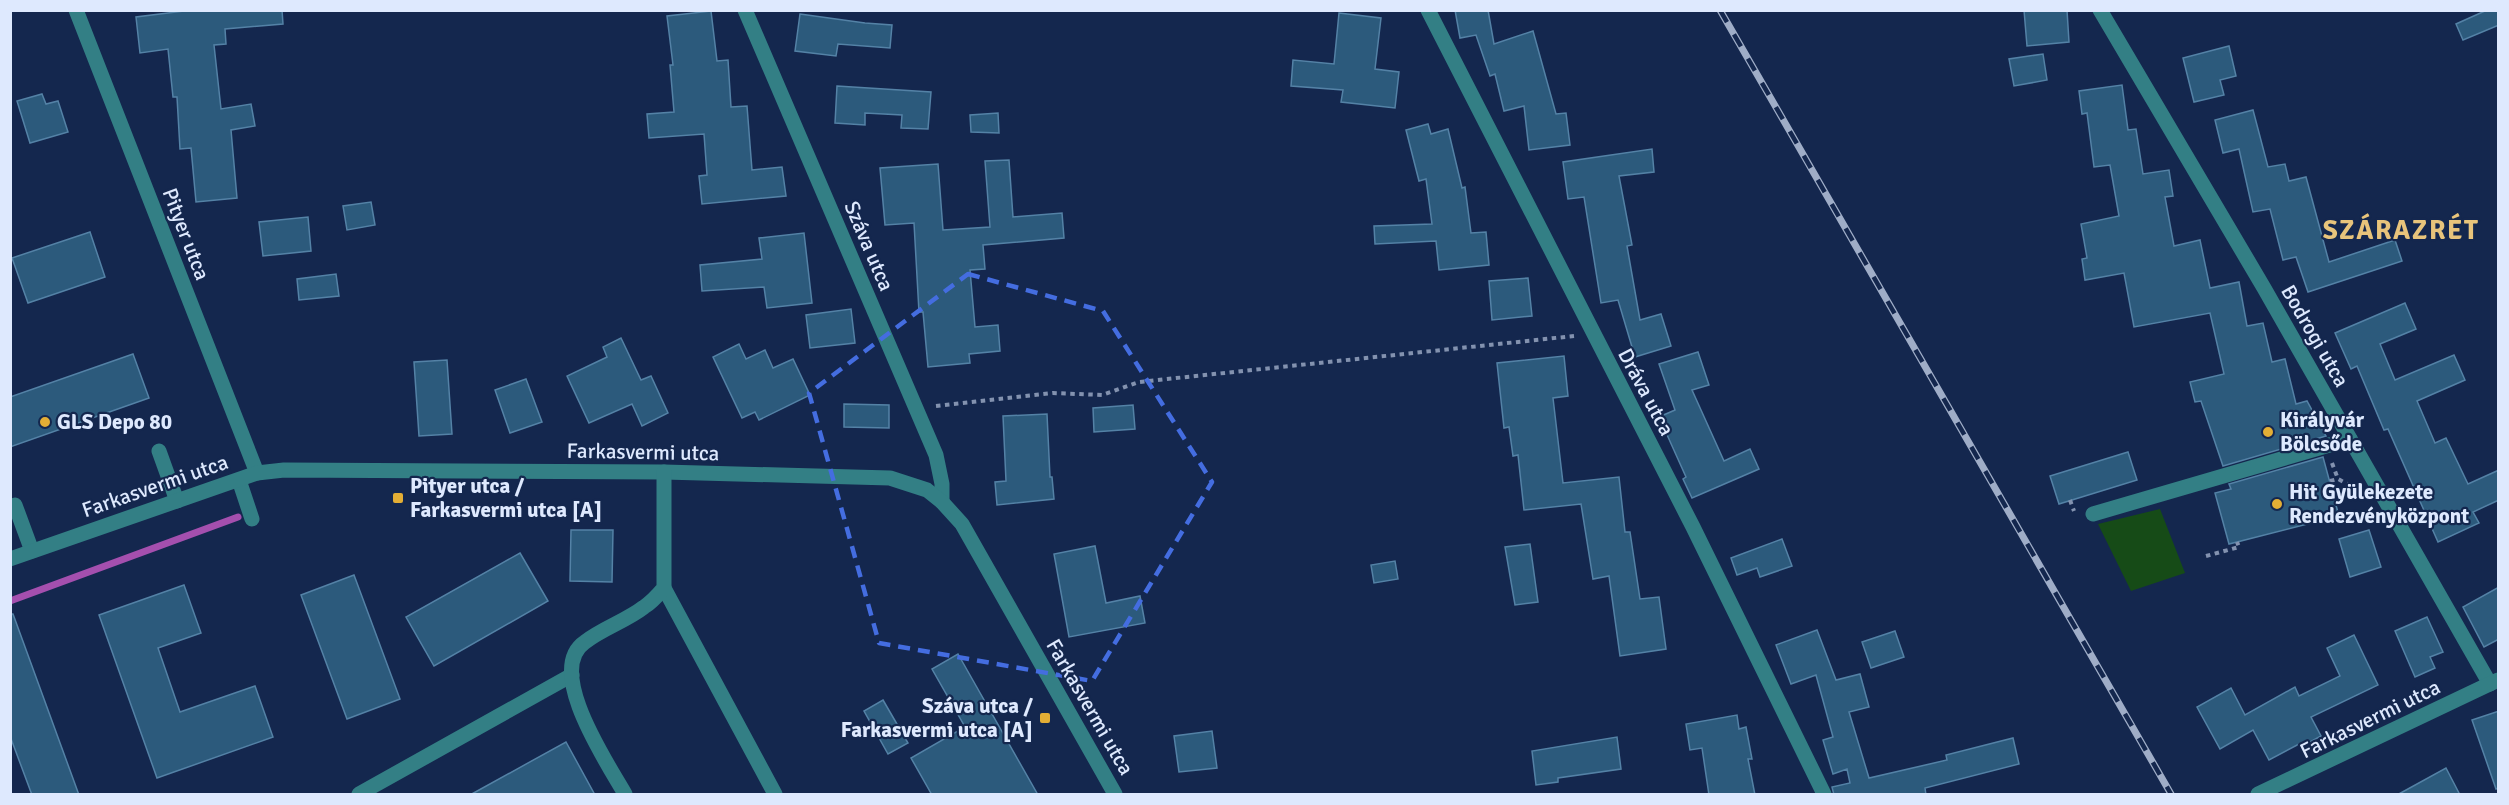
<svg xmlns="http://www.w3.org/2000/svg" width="2509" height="805" font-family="Signika,sans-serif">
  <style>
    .green { fill: #164b17 }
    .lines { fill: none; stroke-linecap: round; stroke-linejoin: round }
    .stream { stroke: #a44fae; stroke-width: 7 }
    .building { fill: #2c5a7c; stroke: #5482a6; stroke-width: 1.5 }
    .path { stroke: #8392af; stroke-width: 4; stroke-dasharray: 4.5 4.5; stroke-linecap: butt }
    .minor { stroke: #337f85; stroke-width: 15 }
    .rail-casing { stroke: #9fadc7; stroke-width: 7 }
    .rail { stroke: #14274e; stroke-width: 4.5; stroke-dasharray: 14; stroke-linecap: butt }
    .marked { fill: none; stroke: #446de0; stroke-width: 4.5; stroke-dasharray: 12 8; stroke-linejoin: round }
    .poi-dot { fill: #e3ae35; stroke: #14274e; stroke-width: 2 }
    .labels { text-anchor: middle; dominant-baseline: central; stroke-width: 4.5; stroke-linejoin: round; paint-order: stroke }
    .street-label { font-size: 21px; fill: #dee9fe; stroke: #14274e }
    .poi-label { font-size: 21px; font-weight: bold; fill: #dee9fe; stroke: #14274e; text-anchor: start }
    .district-label { font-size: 27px; font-weight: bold; letter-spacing: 1.5px; fill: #e8c47b; stroke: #14274e }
  </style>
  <rect width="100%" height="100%" fill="#14274e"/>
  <polygon class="green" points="2160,509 2185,573 2131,591 2098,524"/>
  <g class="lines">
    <polyline class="stream" points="10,601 238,517"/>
  </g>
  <g class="building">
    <polygon points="192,10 282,10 283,24 225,29 226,44 214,45 221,109 251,104 255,126 231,130 237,198 196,202 191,148 180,149 177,97 173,97 168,49 140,53 136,17"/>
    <polygon points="1455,10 1488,10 1494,44 1533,31 1556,114 1566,113 1570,145 1529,150 1524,106 1504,111 1495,74 1490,76 1476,35 1460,38"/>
    <polygon points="2024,10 2067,10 2069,42 2027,46"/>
    <polygon points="2487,10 2499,10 2499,25 2463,40 2456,24"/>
    <polygon points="711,11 717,61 728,60 731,107 747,106 752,170 782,167 786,196 702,204 699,176 707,175 704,134 649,138 647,114 674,112 670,65 673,65 667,16"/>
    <polygon points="1339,13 1381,18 1375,69 1399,72 1395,108 1341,102 1343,90 1291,86 1293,60 1334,64"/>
    <polygon points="800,14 865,23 892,25 890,48 838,44 836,56 795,51"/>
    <polygon points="2229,46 2236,76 2220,80 2224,95 2194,102 2183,58"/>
    <polygon points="2043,54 2047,80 2014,86 2009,59"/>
    <polygon points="2122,85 2128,130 2136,129 2143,174 2169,170 2173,196 2165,197 2174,246 2200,240 2210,288 2239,282 2247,326 2263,323 2272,362 2285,359 2296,404 2307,401 2326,436 2223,466 2201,401 2195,402 2190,382 2224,374 2210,313 2134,327 2124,273 2085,280 2082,259 2087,258 2081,224 2119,216 2110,165 2094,167 2087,113 2082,114 2079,91"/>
    <polygon points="837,86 931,92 928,129 901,128 902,115 865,113 865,125 835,123"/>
    <polygon points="42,94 46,104 58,101 68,132 30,143 17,101"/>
    <polygon points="2253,110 2268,167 2285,164 2289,181 2306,177 2329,262 2395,240 2402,261 2308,292 2296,257 2283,260 2270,209 2253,212 2239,149 2223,153 2215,120"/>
    <polygon points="998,113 999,133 971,132 970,115"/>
    <polygon points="1428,124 1431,134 1448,129 1462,188 1465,187 1471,233 1486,232 1489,265 1439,270 1436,241 1375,244 1374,226 1432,224 1426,179 1419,181 1406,130"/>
    <polygon points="1652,149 1654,172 1619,176 1632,245 1627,246 1640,320 1661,314 1671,346 1635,357 1618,300 1601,303 1584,197 1568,199 1563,162"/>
    <polygon points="1009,160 1013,217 1062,213 1064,238 983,245 985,269 970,270 975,327 998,325 1000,351 969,354 970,363 928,367 923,312 919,312 914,223 885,225 880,168 938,164 943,230 990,227 985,161"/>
    <polygon points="371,202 375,225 347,230 343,206"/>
    <polygon points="308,217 311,251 263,256 259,222"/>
    <polygon points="90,232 105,277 28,303 12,258"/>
    <polygon points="804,233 812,303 767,308 764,287 702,291 700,265 762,259 759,238"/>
    <polygon points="336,274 339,296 299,300 297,279"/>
    <polygon points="1528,278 1532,316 1492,320 1489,281"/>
    <polygon points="2405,303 2416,329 2380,344 2395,380 2454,355 2465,380 2417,401 2435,443 2446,438 2468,484 2499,470 2499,500 2473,512 2479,523 2438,542 2388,429 2384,430 2357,366 2351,369 2335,333"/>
    <polygon points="851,309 855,343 810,348 806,315"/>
    <polygon points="621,338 641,380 651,376 668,413 642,426 632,404 589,423 567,376 607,357 603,347"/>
    <polygon points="739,344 746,359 765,350 773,368 793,359 810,395 759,420 755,412 742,418 713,357"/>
    <polygon points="1698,352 1709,385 1692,390 1724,461 1750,449 1759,469 1692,498 1683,479 1686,477 1659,417 1675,410 1659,364"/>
    <polygon points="133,354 149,398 10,447 10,397"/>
    <polygon points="1564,356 1568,396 1553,398 1563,483 1619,477 1625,532 1630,532 1640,599 1659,597 1666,649 1620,656 1609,576 1593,579 1581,504 1524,510 1518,455 1513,456 1509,427 1504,428 1497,363"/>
    <polygon points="447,360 452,434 419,436 414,362"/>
    <polygon points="526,379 542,422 510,433 495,390"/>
    <polygon points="844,404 889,405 889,428 844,427"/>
    <polygon points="1133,405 1135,429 1094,432 1093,408"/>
    <polygon points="1047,414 1050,477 1052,477 1054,499 997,505 995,482 1006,481 1003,416"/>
    <polygon points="2128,452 2137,480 2059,504 2050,476"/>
    <polygon points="2323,457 2339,516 2229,544 2215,493 2231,489 2229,484"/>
    <polygon points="571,530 613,530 612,582 570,581"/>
    <polygon points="2369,530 2381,567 2350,577 2339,539"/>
    <polygon points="1782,539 1792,566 1760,577 1757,568 1737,575 1731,558"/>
    <polygon points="1530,544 1538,602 1515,605 1505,547"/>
    <polygon points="1095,546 1106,603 1140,596 1145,623 1069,637 1054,554"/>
    <polygon points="520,553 548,601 434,666 406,617"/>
    <polygon points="1395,561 1398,579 1374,583 1371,565"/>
    <polygon points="354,575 400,699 347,719 301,595"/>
    <polygon points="184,585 201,633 158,648 180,712 255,686 273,737 157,778 99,615"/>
    <polygon points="2499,587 2499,639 2484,647 2463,607"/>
    <polygon points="10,614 13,614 79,795 32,795 10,736"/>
    <polygon points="2427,617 2443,652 2430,657 2435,668 2415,677 2395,631"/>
    <polygon points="1817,630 1836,680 1860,674 1869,707 1849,712 1869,778 1947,760 1946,755 2013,738 2019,764 1925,788 1926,795 1834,795 1832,787 1850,783 1847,769 1833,774 1823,740 1833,737 1816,675 1791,684 1776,645"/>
    <polygon points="1895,631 1904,657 1871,668 1862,642"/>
    <polygon points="2354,635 2378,685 2311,717 2321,736 2301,747 2299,744 2269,760 2253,730 2220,749 2197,707 2231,688 2245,715 2295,687 2299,696 2340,676 2327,648"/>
    <polygon points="958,654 1038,795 932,795 911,758 965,727 932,669"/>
    <polygon points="883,700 908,743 888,754 864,711"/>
    <polygon points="2499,711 2499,788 2496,789 2472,720"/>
    <polygon points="1737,715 1739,729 1746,727 1752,759 1748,759 1755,795 1709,795 1702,748 1690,750 1686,724"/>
    <polygon points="1212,731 1217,768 1179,772 1174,736"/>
    <polygon points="1617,737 1621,769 1558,778 1558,782 1536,785 1532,751"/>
    <polygon points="566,742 595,795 470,795"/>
    <polygon points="2446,768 2460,795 2397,795"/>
  </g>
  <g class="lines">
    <g class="path">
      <polyline points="936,406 1053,393 1102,395 1139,382 1574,336"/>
      <polyline points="2332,463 2338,479"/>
      <polyline points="2330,481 2338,479 2355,488"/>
      <polyline points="2070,500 2074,511"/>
      <polyline points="2206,556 2239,547 2237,542"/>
    </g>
    <g class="minor">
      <polyline points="76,10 257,473"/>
      <polyline points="745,10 936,455 942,484 942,502"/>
      <polyline points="1428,10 1693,527 1824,794"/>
      <polyline points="2100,10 2264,288 2490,684"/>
      <polyline points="159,451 177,501"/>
      <polyline points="239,480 252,519"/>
      <polyline points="15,505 32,551"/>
      <polyline points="2093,514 2350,439"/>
      <polyline points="10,559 257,473 284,470 664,472 890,478 927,490 942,502 962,524 1115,794"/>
      <polyline points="664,588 775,794"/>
      <polyline points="359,794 572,675"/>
      <path d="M 625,794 C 608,764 544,670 585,642 C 603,628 626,621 644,607 C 652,602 658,595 664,588 L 664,472"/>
      <polyline points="2258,794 2498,680"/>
    </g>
    <defs>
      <polyline id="rail" points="1720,10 2171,794"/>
    </defs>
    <use href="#rail" class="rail-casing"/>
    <use href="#rail" class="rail"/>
  </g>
  <path class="marked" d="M 968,274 L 1103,311 L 1212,482 L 1092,681 L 879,643 L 809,393 Z"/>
  <g class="poi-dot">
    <circle cx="45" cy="422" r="6"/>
    <circle cx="2268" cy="432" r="6"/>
    <rect x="392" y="492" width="12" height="12" rx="3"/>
    <circle cx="2277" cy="504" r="6"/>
    <rect x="1039" y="712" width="12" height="12" rx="3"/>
  </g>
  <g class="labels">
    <g class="street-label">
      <text transform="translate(186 234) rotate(69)">Pityer utca</text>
      <text transform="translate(869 246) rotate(67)">Száva utca</text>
      <text transform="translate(2315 336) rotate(60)">Bodrogi utca</text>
      <text transform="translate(1646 392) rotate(62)">Dráva utca</text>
      <text transform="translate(643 452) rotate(1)">Farkasvermi utca</text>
      <text transform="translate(155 486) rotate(-19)">Farkasvermi utca</text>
      <text transform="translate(1090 707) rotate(60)">Farkasvermi utca</text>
      <text transform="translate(2370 719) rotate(-26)">Farkasvermi utca</text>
    </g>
    <g class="poi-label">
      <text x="2280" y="420">Királyvár<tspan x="2280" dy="24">Bölcsőde</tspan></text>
      <text x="57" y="422">GLS Depo 80</text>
      <text x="410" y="486">Pityer utca /<tspan x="410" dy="24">Farkasvermi utca [A]</tspan></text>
      <text x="2289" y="492">Hit Gyülekezete<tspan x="2289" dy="24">Rendezvényközpont</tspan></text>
      <text x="1033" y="706" text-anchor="end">Száva utca /<tspan x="1033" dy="24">Farkasvermi utca [A]</tspan></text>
    </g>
    <g class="district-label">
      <text x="2401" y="230">SZÁRAZRÉT</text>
    </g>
  </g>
  <rect width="2509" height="805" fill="none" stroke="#dee9fe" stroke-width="24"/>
</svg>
